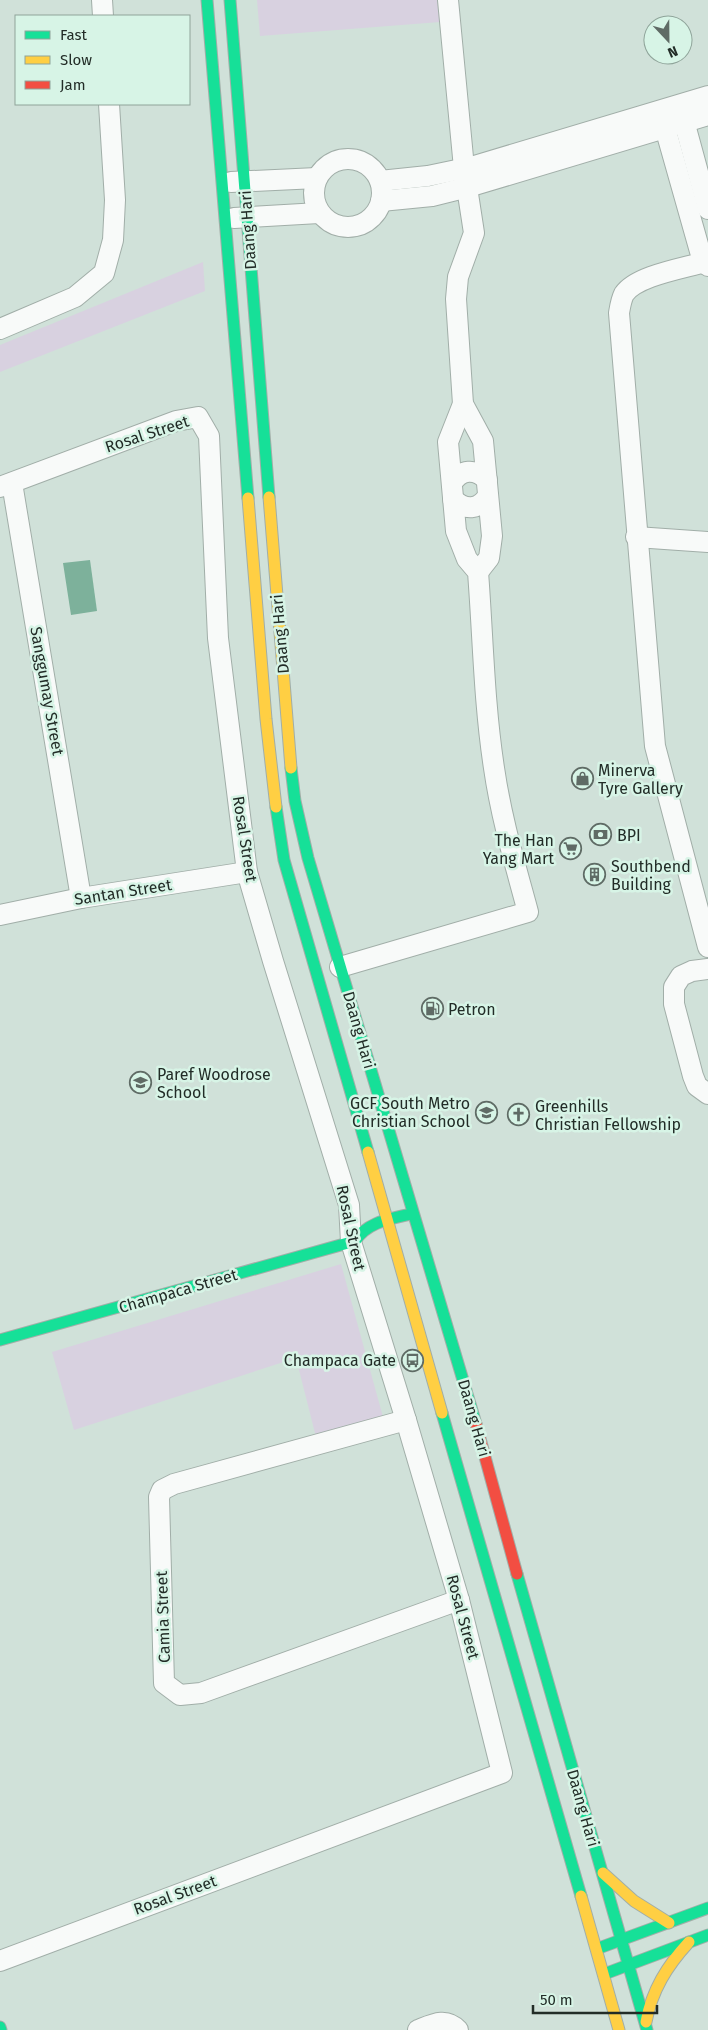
<svg xmlns="http://www.w3.org/2000/svg" width="708" height="2030" font-family="'Fira Sans',sans-serif">
  <style>
    .green { fill: #d8d1e0 }
    .water { fill: #7db19b }
    .lines { fill: none; stroke-linecap: round; stroke-linejoin: round }
    .street-casing { stroke: #a1aea8; stroke-width: 22 }
    .fast-casing { stroke: #a1aea8; stroke-width: 13 }
    .slow-casing { stroke: #a1aea8; stroke-width: 13 }
    .jam-casing { stroke: #a1aea8; stroke-width: 13 }
    .street { stroke: #f8faf9; stroke-width: 20 }
    .fast { stroke: #16e098; stroke-width: 11 }
    .slow { stroke: #ffcf43; stroke-width: 11 }
    .jam { stroke: #f24e42; stroke-width: 11 }
    .labels { text-anchor: middle; dominant-baseline: central; stroke-width: 5; stroke-linejoin: round; paint-order: stroke }
    .street-label { font-size: 16px; fill: #222c27; stroke: #d7f4e6 }
    .poi-label { font-size: 16px; fill: #222c27; stroke: #d7f4e6; text-anchor: start }
  </style>
  <rect width="100%" height="100%" fill="#d0e1d9"/>
  <g class="green">
    <polygon points="257,0 439,0 440,22 260,36"/>
    <polygon points="203,262 205,291 0,372 0,345"/>
    <polygon points="341,1264 383,1417 316,1437 296,1358 74,1430 52,1352"/>
  </g>
  <polygon class="water" points="90,560 97,611 71,615 63,563"/>
  <g class="lines">
    <defs>
      <g id="street">
        <polyline points="102,0 103,16"/>
        <polyline points="448,0 464,168 474,233 458,277 456,299 463,404 483,441 492,536 489,558 478,572"/>
        <polyline points="681,110 708,209"/>
        <polyline points="662,117 703,262 708,266"/>
        <circle cx="348" cy="193" r="34"/>
        <polyline points="380,181 428,176 471,167 708,96"/>
        <polyline points="231,182 317,178"/>
        <polyline points="381,201 432,196 468,187 708,115"/>
        <polyline points="234,218 319,213"/>
        <path d="M 708,261 C 686,268 637,275 624,294 C 621,300 620,307 619,313 L 655,746 L 708,947"/>
        <polyline points="0,329 75,297 104,273 113,240 115,200 109,104"/>
        <polyline points="12,483 81,898"/>
        <path d="M 452,483 C 461,469 475,468 487,480"/>
        <polyline points="0,487 176,421 198,417 209,436 218,638 247,872 273,961 349,1205 351,1242 406,1420 459,1600 502,1773 0,1961"/>
        <path d="M 453,499 C 465,511 479,510 488,496"/>
        <polyline points="636,537 708,542"/>
        <polyline points="0,915 81,898 247,872"/>
        <path d="M 340,967 L 528,912 C 515,864 501,817 494,768 C 484,703 483,637 478,572 L 467,559 L 456,531 L 448,442 L 463,404"/>
        <polyline points="708,969 692,971 681,976 674,987 674,1004 693,1076 697,1086 708,1094"/>
        <polyline points="406,1420 174,1484 162,1490 159,1497 164,1683 180,1695 201,1693 459,1600"/>
        <path d="M 418,2030 C 433,2024 446,2017 458,2030"/>
      </g>
      <g id="fast">
        <polyline points="207,0 248,498"/>
        <polyline points="230,0 269,497"/>
        <polyline points="291,768 295,801 308,858 476,1424"/>
        <polyline points="276,807 284,860 368,1152"/>
        <path d="M 0,1340 L 355,1241 C 367,1222 390,1219 411,1214"/>
        <polyline points="442,1413 581,1896"/>
        <polyline points="517,1574 647,2030"/>
        <polyline points="599,1948 708,1908"/>
        <polyline points="607,1973 708,1935"/>
        <polyline points="0,2027 1,2030"/>
      </g>
      <g id="slow">
        <polyline points="269,497 291,768"/>
        <polyline points="248,498 266,719 276,807"/>
        <polyline points="368,1152 442,1413"/>
        <polyline points="603,1873 634,1901 669,1923"/>
        <polyline points="581,1896 619,2030"/>
        <path d="M 646,2022 C 652,1990 667,1966 689,1942"/>
      </g>
      <polyline id="jam" points="476,1424 517,1574"/>
    </defs>
    <use href="#street" class="street-casing"/>
    <use href="#fast" class="fast-casing"/>
    <use href="#slow" class="slow-casing"/>
    <use href="#jam" class="jam-casing"/>
    <use href="#street" class="street"/>
    <use href="#fast" class="fast"/>
    <use href="#slow" class="slow"/>
    <use href="#jam" class="jam"/>
  </g>
  <defs>
    <symbol id="shop-ring" viewBox="-11 -11 22 22"><circle r="9.5" fill="#d7f4e6" stroke="#5f6b65" stroke-width="1.5"/><path d="M-5-2.5h2.3a2.7 3.5 0 0 1 5.4 0H5L5.5 6h-11ZM-1.5-2.5h3a1.5 2.3 0 0 0-3 0Z" fill="#5f6b65"/></symbol>
    <symbol id="bank-ring" viewBox="-11 -11 22 22"><circle r="9.5" fill="#d7f4e6" stroke="#5f6b65" stroke-width="1.5"/><path d="M-6-4H6V4H-6ZM0-2.3a2.3 2.3 0 1 0 0 4.6a2.3 2.3 0 1 0 0-4.6Z" fill="#5f6b65"/></symbol>
    <symbol id="supermarket-ring" viewBox="-11 -11 22 22"><circle r="9.5" fill="#d7f4e6" stroke="#5f6b65" stroke-width="1.5"/><path d="M-6-5.5h2.5l.6 2H6L4.5 2H-2.5L-4.4-4H-6ZM-1.5 3.2a1.3 1.3 0 1 0 .1 0ZM3 3.2a1.3 1.3 0 1 0 .1 0Z" fill="#5f6b65"/></symbol>
    <symbol id="building-ring" viewBox="-11 -11 22 22"><circle r="9.5" fill="#d7f4e6" stroke="#5f6b65" stroke-width="1.5"/><path d="M-4-6H4V6H1V3H-1V6H-4ZM-2.5-4.3h1.7v1.8h-1.7ZM.8-4.3h1.7v1.8H.8ZM-2.5-1h1.7V.8h-1.7ZM.8-1h1.7V.8H.8Z" fill="#5f6b65"/></symbol>
    <symbol id="fuel-ring" viewBox="-11 -11 22 22"><circle r="9.5" fill="#d7f4e6" stroke="#5f6b65" stroke-width="1.5"/><path d="M-5.5-6h7V0h2V4h1.3V-2.5L3-4.5l.8-.8L6-3V5H2.5V1h-1V6h-7ZM-4.2-4.7v3.2H.2V-4.7Z" fill="#5f6b65"/></symbol>
    <symbol id="school-ring" viewBox="-11 -11 22 22"><circle r="9.5" fill="#d7f4e6" stroke="#5f6b65" stroke-width="1.5"/><path d="M0-5L7-2L0 1L-7-2ZM-4 1L0 2.5L4 1V4Q0 6-4 4Z" fill="#5f6b65"/></symbol>
    <symbol id="church-ring" viewBox="-11 -11 22 22"><circle r="9.5" fill="#d7f4e6" stroke="#5f6b65" stroke-width="1.5"/><path d="M-1.2-6h2.4v3.5h3.3v2.4h-3.3V6h-2.4V-.1h-3.3v-2.4h3.3Z" fill="#5f6b65"/></symbol>
    <symbol id="bus-ring" viewBox="-11 -11 22 22"><circle r="9.5" fill="#d7f4e6" stroke="#5f6b65" stroke-width="1.5"/><path d="M-5-6H5V4H4V6H2V4H-2V6H-4V4H-5ZM-3.5-4V0h7V-4ZM-3.5 1.2v1.5H-2V1.2ZM2 1.2v1.5H3.5V1.2Z" fill="#5f6b65"/></symbol>
  </defs>
  <g fill-rule="evenodd">
    <use href="#shop-ring" x="570" y="766" width="25" height="25"/>
    <use href="#bank-ring" x="588" y="822" width="25" height="25"/>
    <use href="#supermarket-ring" x="558" y="836" width="25" height="25"/>
    <use href="#building-ring" x="582" y="862" width="25" height="25"/>
    <use href="#fuel-ring" x="420" y="996" width="25" height="25"/>
    <use href="#school-ring" x="128" y="1070" width="25" height="25"/>
    <use href="#school-ring" x="474" y="1100" width="25" height="25"/>
    <use href="#church-ring" x="506" y="1102" width="25" height="25"/>
    <use href="#bus-ring" x="400" y="1348" width="25" height="25"/>
  </g>
  <g class="labels">
    <g class="street-label">
      <text transform="translate(248 230) rotate(-94)">Daang Hari</text>
      <text transform="translate(147 434) rotate(-18)">Rosal Street</text>
      <text transform="translate(280 634) rotate(-95)">Daang Hari</text>
      <text transform="translate(47 691) rotate(80)">Sanggumay Street</text>
      <text transform="translate(245 839) rotate(81)">Rosal Street</text>
      <text transform="translate(123 892) rotate(-9)">Santan Street</text>
      <text transform="translate(359 1030) rotate(74)">Daang Hari</text>
      <text transform="translate(351 1228) rotate(78)">Rosal Street</text>
      <text transform="translate(178 1291) rotate(-16)">Champaca Street</text>
      <text transform="translate(474 1418) rotate(74)">Daang Hari</text>
      <text transform="translate(163 1617) rotate(-92)">Camia Street</text>
      <text transform="translate(463 1617) rotate(75)">Rosal Street</text>
      <text transform="translate(583 1808) rotate(74)">Daang Hari</text>
      <text transform="translate(175 1895) rotate(-20)">Rosal Street</text>
    </g>
    <g class="poi-label">
      <text x="598" y="770">Minerva<tspan x="598" dy="18">Tyre Gallery</tspan></text>
      <text x="617" y="835">BPI</text>
      <text x="554" y="840" text-anchor="end">The Han<tspan x="554" dy="18">Yang Mart</tspan></text>
      <text x="611" y="866">Southbend<tspan x="611" dy="18">Building</tspan></text>
      <text x="448" y="1009">Petron</text>
      <text x="157" y="1074">Paref Woodrose<tspan x="157" dy="18">School</tspan></text>
      <text x="470" y="1103" text-anchor="end">GCF South Metro<tspan x="470" dy="18">Christian School</tspan></text>
      <text x="535" y="1106">Greenhills<tspan x="535" dy="18">Christian Fellowship</tspan></text>
      <text x="396" y="1360" text-anchor="end">Champaca Gate</text>
    </g>
  </g>
  <rect x="15" y="15" width="175" height="90" fill="#d7f4e6" stroke="#8fa49a"/>
  <rect x="25" y="31" width="25" height="8" fill="#16e098" stroke="#8fa49a"/>
  <text x="60" y="40" font-size="15" fill="#222c27">Fast</text>
  <rect x="25" y="56" width="25" height="8" fill="#ffcf43" stroke="#8fa49a"/>
  <text x="60" y="65" font-size="15" fill="#222c27">Slow</text>
  <rect x="25" y="81" width="25" height="8" fill="#f24e42" stroke="#8fa49a"/>
  <text x="60" y="90" font-size="15" fill="#222c27">Jam</text>
  <g transform="translate(668 40) rotate(158)"><circle r="24" fill="#d7f4e6" stroke="#8fa49a"/>
  <path d="M0-4L9 19L0 12L-9 19Z" fill="#5f6b65"/>
  <text y="-8" font-size="14" font-weight="bold" text-anchor="middle" fill="#222c27">N</text>
  </g>
  <path d="M533 2005v8h124v-8" fill="none" stroke="#222c27" stroke-width="2.5"/>
  <text x="540" y="2005" font-size="15" fill="#222c27" stroke="#d7f4e6" stroke-width="4" paint-order="stroke">50 m</text>
</svg>
